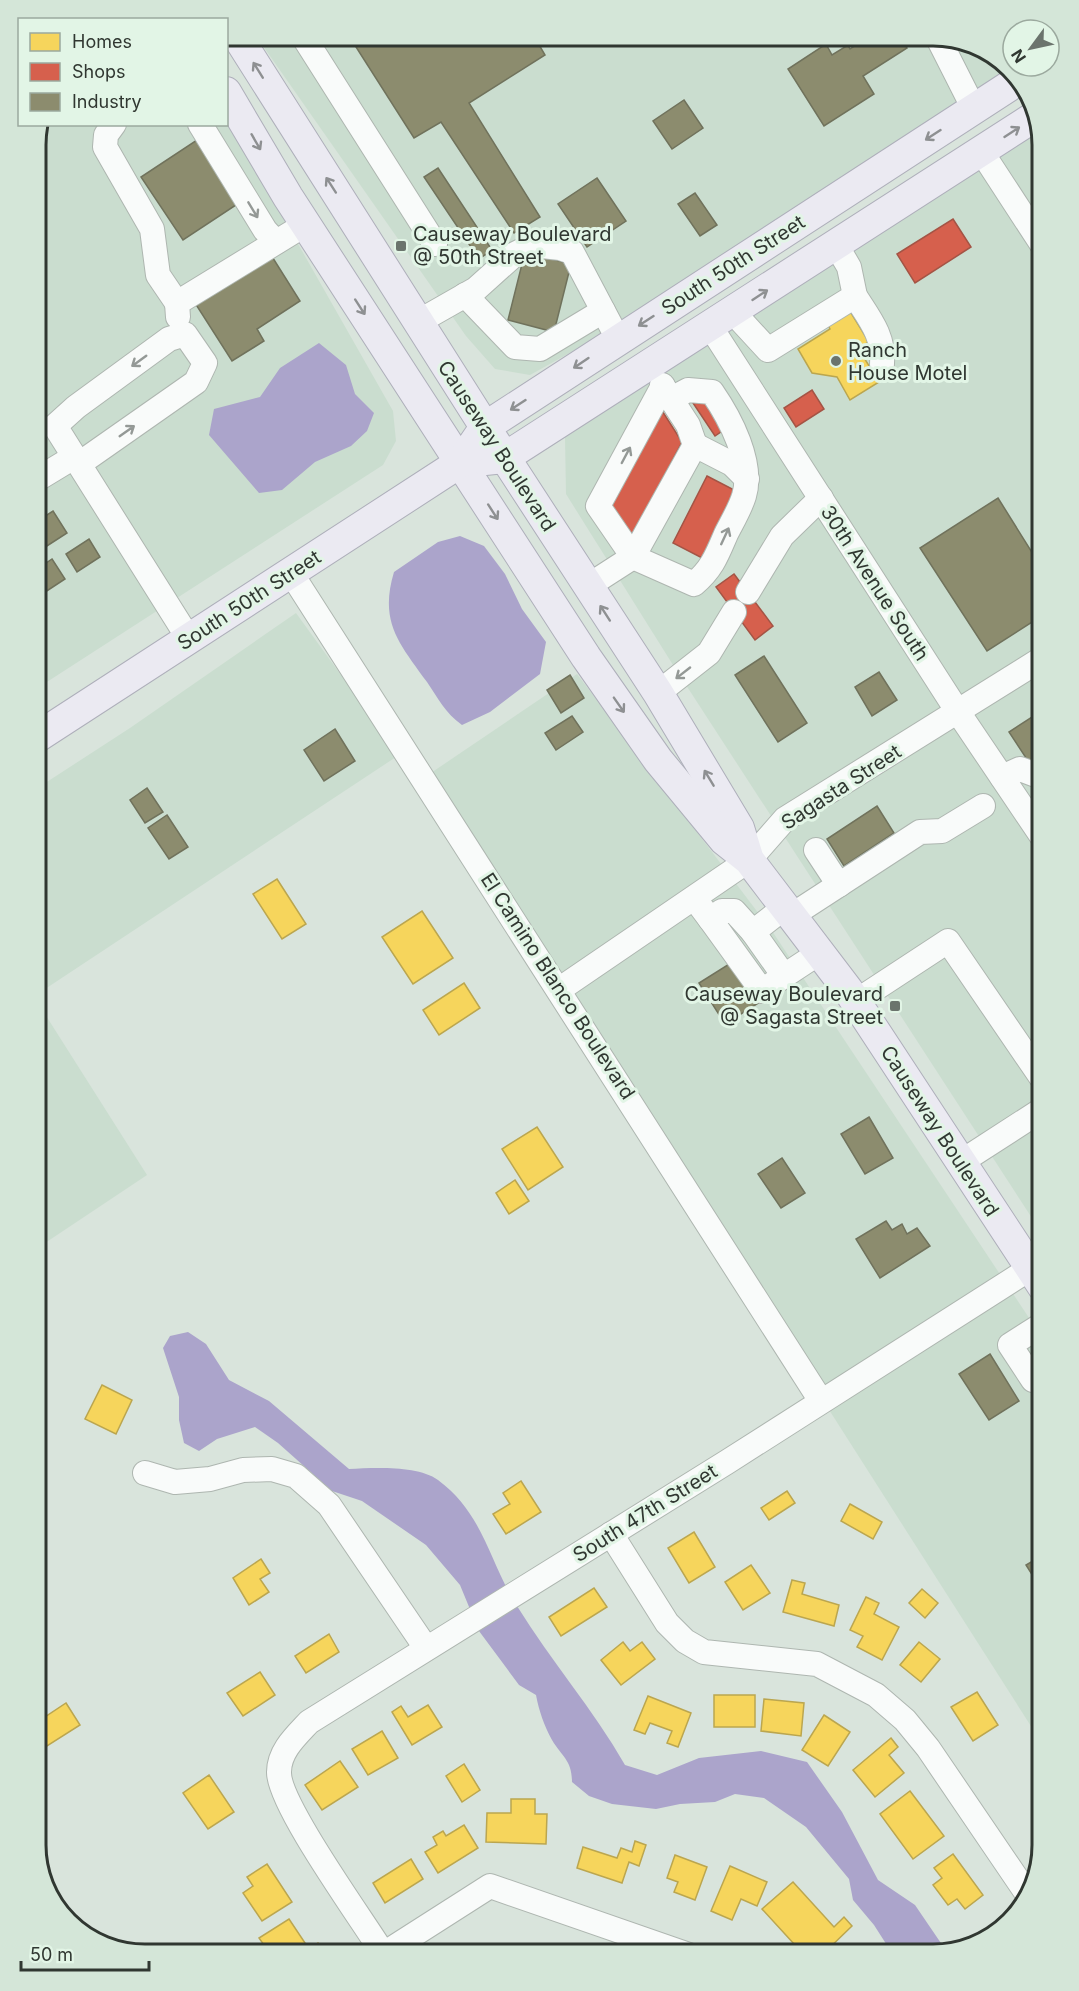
<svg xmlns="http://www.w3.org/2000/svg" width="1079" height="1991" font-family="Inter,sans-serif">
  <style>
    .built { fill: #caddcf }
    .water { fill: #aba4cb }
    .homes { fill: #f6d55c; stroke: #bba64f; stroke-width: 1.5 }
    .shops { fill: #d6604d; stroke: #a45445; stroke-width: 1.5 }
    .industry { fill: #8c8c6e; stroke: #70725c; stroke-width: 1.5 }
    .lines { fill: none; stroke-linecap: round; stroke-linejoin: round }
    .minor-casing { stroke: #aeb6b0; stroke-width: 26 }
    .major-casing { stroke: #aeafba; stroke-width: 32 }
    .minor { stroke: #f9fbfa; stroke-width: 24 }
    .major { stroke: #ebeaf2; stroke-width: 30 }
    .oneway { stroke: #8e9092 }
    .oneway2 { stroke: #949996 }
    .poi-dot { fill: #6b746d; stroke: #e2f5e6; stroke-width: 2 }
    .labels { text-anchor: middle; dominant-baseline: central; stroke-width: 6; stroke-linejoin: round; paint-order: stroke }
    .poi-label { font-size: 20px; fill: #303731; stroke: #e2f5e6; text-anchor: start }
    .street-label { font-size: 20px; fill: #303731; stroke: #e2f5e6 }
    .rim { fill: none; stroke: #303731; stroke-width: 3 }
  </style>
  <rect width="100%" height="100%" fill="#d9e4dc"/>
  <g class="built">
    <polygon points="256,36 941,36 1000,58 1012,74 688,287 530,375 495,369 466,336"/>
    <polygon points="227,119 393,411 396,441 383,465 36,689 36,138 42,125 226,124"/>
    <polygon points="1038,121 1043,145 1043,240 988,154"/>
    <polygon points="979,152 1043,247 1043,1235 673,665 566,494 565,437 711,326"/>
    <polygon points="296,613 399,755 36,995 36,789 130,728"/>
    <polygon points="577,674 772,931 1043,1339 1043,1745 425,777"/>
    <polygon points="36,1000 147,1175 36,1249"/>
  </g>
  <g class="water">
    <polygon points="319,343 346,365 355,394 374,413 367,431 351,446 315,462 282,490 259,493 209,435 214,409 260,397 280,368"/>
    <path d="M 460,536 L 484,546 L 505,574 L 522,609 L 546,642 L 540,674 L 490,712 L 462,725 C 445,713 438,698 427,682 C 399,643 379,622 394,572 L 438,542 Z"/>
    <path d="M 188,1332 L 206,1344 L 229,1380 L 269,1401 L 349,1469 C 373,1468 417,1465 438,1480 C 484,1514 489,1562 517,1606 C 551,1661 593,1709 625,1765 L 657,1775 L 699,1758 L 761,1751 L 807,1762 L 842,1812 L 878,1880 L 915,1905 L 947,1952 L 890,1955 L 890,1950 L 874,1925 L 853,1900 L 849,1879 L 806,1827 L 764,1798 L 735,1794 L 715,1802 L 680,1804 L 656,1809 L 612,1804 L 589,1796 L 572,1782 C 572,1760 562,1757 552,1740 C 544,1725 539,1711 536,1695 L 519,1685 L 479,1631 L 460,1585 L 426,1545 L 362,1501 L 332,1491 L 278,1443 L 255,1427 L 217,1439 L 199,1451 L 184,1443 L 179,1420 L 179,1397 L 163,1348 L 170,1336 Z"/>
  </g>
  <g class="homes">
    <polygon points="848,308 869,342 858,348 879,382 850,400 837,377 812,373 798,349 830,329 826,321"/>
    <polygon points="277,879 306,924 282,939 253,894"/>
    <polygon points="422,911 453,958 413,984 382,937"/>
    <polygon points="464,983 480,1008 439,1035 423,1010"/>
    <polygon points="537,1127 563,1167 528,1190 502,1149"/>
    <polygon points="515,1180 529,1201 509,1214 496,1193"/>
    <polygon points="102,1385 132,1400 116,1434 85,1419"/>
    <polygon points="521,1481 541,1512 506,1534 493,1514 510,1504 503,1493"/>
    <polygon points="787,1491 795,1503 769,1520 761,1508"/>
    <polygon points="850,1504 882,1522 873,1539 841,1521"/>
    <polygon points="694,1532 715,1567 689,1583 668,1548"/>
    <polygon points="261,1559 270,1573 260,1579 269,1592 249,1605 233,1578"/>
    <polygon points="751,1565 770,1593 743,1610 725,1582"/>
    <polygon points="792,1580 805,1583 802,1594 839,1605 834,1626 783,1612"/>
    <polygon points="594,1588 607,1607 561,1636 549,1617"/>
    <polygon points="922,1589 938,1603 925,1618 909,1603"/>
    <polygon points="866,1597 879,1603 874,1614 899,1627 882,1660 857,1647 863,1636 850,1630"/>
    <polygon points="329,1634 339,1652 306,1673 295,1656"/>
    <polygon points="623,1642 630,1651 642,1642 655,1659 621,1685 601,1660"/>
    <polygon points="919,1642 940,1659 921,1682 900,1665"/>
    <polygon points="260,1672 275,1695 243,1716 227,1693"/>
    <polygon points="977,1692 998,1725 973,1741 951,1707"/>
    <rect x="714" y="1695" width="41" height="32"/>
    <polygon points="648,1696 691,1713 678,1747 667,1743 672,1731 650,1723 645,1734 634,1730"/>
    <polygon points="764,1699 804,1703 801,1736 761,1731"/>
    <polygon points="66,1703 80,1725 36,1753 36,1723"/>
    <polygon points="428,1705 442,1727 412,1745 392,1712 401,1706 408,1717"/>
    <polygon points="824,1715 850,1732 828,1766 802,1750"/>
    <polygon points="382,1731 398,1758 368,1775 352,1749"/>
    <polygon points="891,1738 898,1747 889,1755 904,1773 875,1797 853,1770"/>
    <polygon points="340,1761 358,1787 322,1810 305,1785"/>
    <polygon points="464,1764 480,1790 462,1802 446,1776"/>
    <polygon points="209,1775 234,1812 208,1829 183,1793"/>
    <polygon points="910,1791 944,1836 913,1859 880,1814"/>
    <polygon points="511,1799 535,1799 535,1814 547,1814 546,1844 486,1842 487,1813 511,1813"/>
    <polygon points="464,1825 478,1848 438,1873 425,1852 437,1845 433,1837 443,1831 446,1836"/>
    <polygon points="635,1841 646,1845 639,1866 629,1862 622,1883 577,1868 583,1847 617,1858 621,1848 632,1852"/>
    <polygon points="953,1854 983,1895 965,1909 957,1899 948,1905 933,1885 942,1878 934,1868"/>
    <polygon points="675,1855 707,1867 695,1900 674,1892 678,1882 667,1878"/>
    <polygon points="411,1859 423,1879 385,1903 373,1883"/>
    <polygon points="267,1864 292,1902 262,1921 243,1893 253,1886 247,1877"/>
    <polygon points="730,1866 767,1882 757,1906 741,1899 732,1920 711,1911"/>
    <polygon points="793,1882 834,1927 844,1917 852,1926 822,1955 786,1955 795,1945 762,1909"/>
    <polygon points="289,1919 309,1949 318,1943 325,1953 285,1955 283,1952 271,1955 259,1938"/>
    <polygon points="465,1949 493,1953 493,1955 464,1955"/>
  </g>
  <g class="shops">
    <polygon points="953,219 971,247 915,283 897,254"/>
    <polygon points="812,390 824,409 796,427 784,408"/>
    <polygon points="706,394 728,427 715,436 693,403"/>
    <polygon points="659,406 682,442 631,540 606,503"/>
    <polygon points="707,476 740,493 706,560 673,543"/>
    <polygon points="734,574 773,626 755,640 716,587"/>
  </g>
  <g class="industry">
    <polygon points="349,36 534,36 545,55 469,103 540,217 514,233 441,122 414,138"/>
    <polygon points="870,36 899,36 907,48 863,76 874,94 824,126 788,69 826,44 832,55 848,45 850,49"/>
    <polygon points="684,100 703,128 672,149 653,121"/>
    <polygon points="200,138 242,201 183,240 141,177"/>
    <polygon points="1043,162 1043,189 1035,177"/>
    <polygon points="438,168 492,250 479,259 424,177"/>
    <polygon points="597,178 626,221 587,247 558,204"/>
    <polygon points="695,193 717,225 700,236 678,204"/>
    <polygon points="525,252 571,264 554,332 508,320"/>
    <polygon points="271,255 300,301 257,329 264,341 232,361 195,303"/>
    <polygon points="998,498 1043,570 1043,615 987,651 920,548"/>
    <polygon points="53,511 67,533 36,553 36,522"/>
    <polygon points="89,539 100,557 77,572 66,554"/>
    <polygon points="52,559 65,579 36,598 36,570"/>
    <polygon points="36,607 45,620 36,626"/>
    <polygon points="764,656 807,723 778,742 735,675"/>
    <polygon points="879,672 897,700 872,716 855,687"/>
    <polygon points="570,675 584,698 561,713 547,690"/>
    <polygon points="1043,710 1043,765 1034,770 1009,732"/>
    <polygon points="572,716 583,732 556,750 545,733"/>
    <polygon points="335,729 355,761 324,781 304,750"/>
    <polygon points="147,788 163,812 145,823 130,800"/>
    <polygon points="877,806 894,833 844,866 827,839"/>
    <polygon points="167,815 188,847 169,859 148,828"/>
    <polygon points="734,961 760,1002 725,1024 699,983"/>
    <polygon points="869,1117 893,1158 865,1174 841,1134"/>
    <polygon points="782,1158 805,1193 781,1208 758,1174"/>
    <polygon points="886,1221 892,1230 902,1224 907,1234 917,1228 930,1246 880,1278 856,1239"/>
    <polygon points="990,1354 1019,1401 989,1420 959,1374"/>
    <polygon points="1043,1443 1043,1465 1033,1449"/>
    <polygon points="1043,1555 1043,1592 1026,1565"/>
  </g>
  <g class="lines">
    <defs>
      <g id="minor">
        <polyline points="303,36 435,244"/>
        <polyline points="937,36 974,109"/>
        <polyline points="114,124 106,135 105,147 152,229 158,275 177,303"/>
        <polyline points="200,124 265,230 276,242"/>
        <polyline points="981,151 1043,246"/>
        <polyline points="465,295 515,347 540,349 603,311"/>
        <path d="M 855,296 C 869,318 885,337 882,364"/>
        <polyline points="733,312 768,350 855,296 849,267 836,245"/>
        <polyline points="178,317 177,303 306,224"/>
        <polyline points="418,322 476,289 515,254 533,245 560,248 572,252 618,339"/>
        <polyline points="710,326 958,712 1043,838"/>
        <path d="M 663,386 L 598,506 L 633,557 L 694,584 C 712,569 717,555 726,534 C 732,522 740,509 744,496 C 754,463 730,418 712,392 L 688,390 L 671,399"/>
        <polyline points="695,445 732,464 747,479"/>
        <polyline points="79,464 196,382 205,363 185,334 169,339 76,407 55,426 189,639"/>
        <polyline points="36,480 74,457"/>
        <polyline points="291,573 821,1401"/>
        <polyline points="588,586 633,557 695,445 688,425 662,385"/>
        <polyline points="748,592 782,536 821,498"/>
        <polyline points="658,693 709,653 734,612"/>
        <polyline points="1002,777 1020,769 1036,775 1043,773"/>
        <polyline points="816,850 839,885"/>
        <polyline points="701,907 710,919 722,911 734,911 753,932"/>
        <polyline points="785,907 753,932 784,976 819,953"/>
        <polyline points="791,916 920,832 942,831 983,806"/>
        <polyline points="710,919 762,991 784,976"/>
        <polyline points="560,989 749,860 785,819 1043,658"/>
        <polyline points="855,1002 948,941 1043,1080"/>
        <polyline points="961,1162 1043,1109"/>
        <polyline points="1043,1374 1033,1380 1010,1345 1043,1324"/>
        <polyline points="145,1473 175,1482 210,1479 243,1470 272,1469 296,1476 329,1505 426,1648"/>
        <polyline points="611,1534 667,1623 685,1641 704,1652 817,1664 876,1695 905,1720 928,1748 1028,1895"/>
        <polyline points="382,1955 490,1886 689,1955"/>
        <path d="M 384,1955 C 364,1922 278,1804 279,1772 C 279,1751 296,1736 309,1722 L 727,1462 L 1031,1268"/>
      </g>
      <g id="major">
        <polyline points="237,36 485,427 658,693 739,828 748,857"/>
        <polyline points="226,92 288,197 586,657 658,760 724,840 749,860 848,990 1043,1287"/>
        <polyline points="485,460 504,458 1037,115"/>
        <polyline points="36,738 461,462 485,427 1017,81"/>
      </g>
    </defs>
    <use href="#minor" class="minor-casing"/>
    <use href="#major" class="major-casing"/>
    <use href="#minor" class="minor"/>
    <use href="#major" class="major"/>
  </g>
  <defs><path id="oneway-shaft" d="M-6 0H5M1.5-3L5.5 0L1.5 3" fill="none" stroke-width="1.6" stroke-linecap="round" stroke-linejoin="round" transform="scale(1.5)"/></defs>
  <g class="oneway">
    <use href="#oneway-shaft" transform="translate(258 70) rotate(-122)"/>
    <use href="#oneway-shaft" transform="translate(1012 132) rotate(-33)"/>
    <use href="#oneway-shaft" transform="translate(933 135) rotate(147)"/>
    <use href="#oneway-shaft" transform="translate(256 142) rotate(60)"/>
    <use href="#oneway-shaft" transform="translate(331 185) rotate(-123)"/>
    <use href="#oneway-shaft" transform="translate(760 295) rotate(-33)"/>
    <use href="#oneway-shaft" transform="translate(360 307) rotate(57)"/>
    <use href="#oneway-shaft" transform="translate(646 321) rotate(147)"/>
    <use href="#oneway-shaft" transform="translate(581 363) rotate(146)"/>
    <use href="#oneway-shaft" transform="translate(518 405) rotate(147)"/>
    <use href="#oneway-shaft" transform="translate(493 512) rotate(57)"/>
    <use href="#oneway-shaft" transform="translate(605 613) rotate(-123)"/>
    <use href="#oneway-shaft" transform="translate(619 705) rotate(55)"/>
    <use href="#oneway-shaft" transform="translate(709 778) rotate(-121)"/>
  </g>
  <g class="oneway2">
    <use href="#oneway-shaft" transform="translate(253 210) rotate(59)"/>
    <use href="#oneway-shaft" transform="translate(139 361) rotate(144)"/>
    <use href="#oneway-shaft" transform="translate(127 431) rotate(-35)"/>
    <use href="#oneway-shaft" transform="translate(626 455) rotate(-62)"/>
    <use href="#oneway-shaft" transform="translate(725 536) rotate(-65)"/>
    <use href="#oneway-shaft" transform="translate(683 673) rotate(142)"/>
  </g>
  <g class="poi-dot">
    <rect x="395" y="240" width="12" height="12" rx="3"/>
    <circle cx="836" cy="361" r="6"/>
    <rect x="889" y="1000" width="12" height="12" rx="3"/>
  </g>
  <g class="labels">
    <g class="poi-label">
      <text x="413" y="234">Causeway Boulevard<tspan x="413" dy="23">@ 50th Street</tspan></text>
      <text x="848" y="350">Ranch<tspan x="848" dy="23">House Motel</tspan></text>
      <text x="883" y="994" text-anchor="end">Causeway Boulevard<tspan x="883" dy="23">@ Sagasta Street</tspan></text>
    </g>
    <g class="street-label">
      <text transform="translate(733 265) rotate(-33)">South 50th Street</text>
      <text transform="translate(497 446) rotate(57)">Causeway Boulevard</text>
      <text transform="translate(875 583) rotate(57)">30th Avenue South</text>
      <text transform="translate(249 600) rotate(-33)">South 50th Street</text>
      <text transform="translate(841 787) rotate(-33)">Sagasta Street</text>
      <text transform="translate(558 986) rotate(57)">El Camino Blanco Boulevard</text>
      <text transform="translate(940 1131) rotate(57)">Causeway Boulevard</text>
      <text transform="translate(645 1513) rotate(-32)">South 47th Street</text>
    </g>
  </g>
  <path d="M0 0H1079V1991H0ZM145 46H933A99 99 0 0 1 1032 145V1845A99 99 0 0 1 933 1944H145A99 99 0 0 1 46 1845V145A99 99 0 0 1 145 46Z" fill="#d4e6d8" fill-rule="evenodd"/>
  <path class="rim" d="M145 46H933A99 99 0 0 1 1032 145V1845A99 99 0 0 1 933 1944H145A99 99 0 0 1 46 1845V145A99 99 0 0 1 145 46Z"/>
  <rect x="18" y="18" width="210" height="108" fill="#e2f5e6" stroke="#9ba99e" stroke-width="1.5"/>
  <rect x="30" y="33" width="30" height="18" fill="#f6d55c" stroke="#9ba99e" stroke-width="1.5"/>
  <text x="72" y="48" font-size="18" fill="#303731">Homes</text>
  <rect x="30" y="63" width="30" height="18" fill="#d6604d" stroke="#9ba99e" stroke-width="1.5"/>
  <text x="72" y="78" font-size="18" fill="#303731">Shops</text>
  <rect x="30" y="93" width="30" height="18" fill="#8c8c6e" stroke="#9ba99e" stroke-width="1.5"/>
  <text x="72" y="108" font-size="18" fill="#303731">Industry</text>
  <g transform="translate(1031 48) rotate(237)"><circle r="28" fill="#e2f5e6" stroke="#9ba99e" stroke-width="1.5"/>
  <path d="M0-4.5L10 22L0 15L-10 22Z" fill="#6b746d"/>
  <text y="-9" font-size="16" font-weight="bold" text-anchor="middle" fill="#303731">N</text>
  </g>
  <path d="M21 1961v9h128v-9" fill="none" stroke="#303731" stroke-width="3"/>
  <text x="30" y="1961" font-size="18" fill="#303731" stroke="#e2f5e6" stroke-width="4.5" paint-order="stroke">50 m</text>
</svg>
